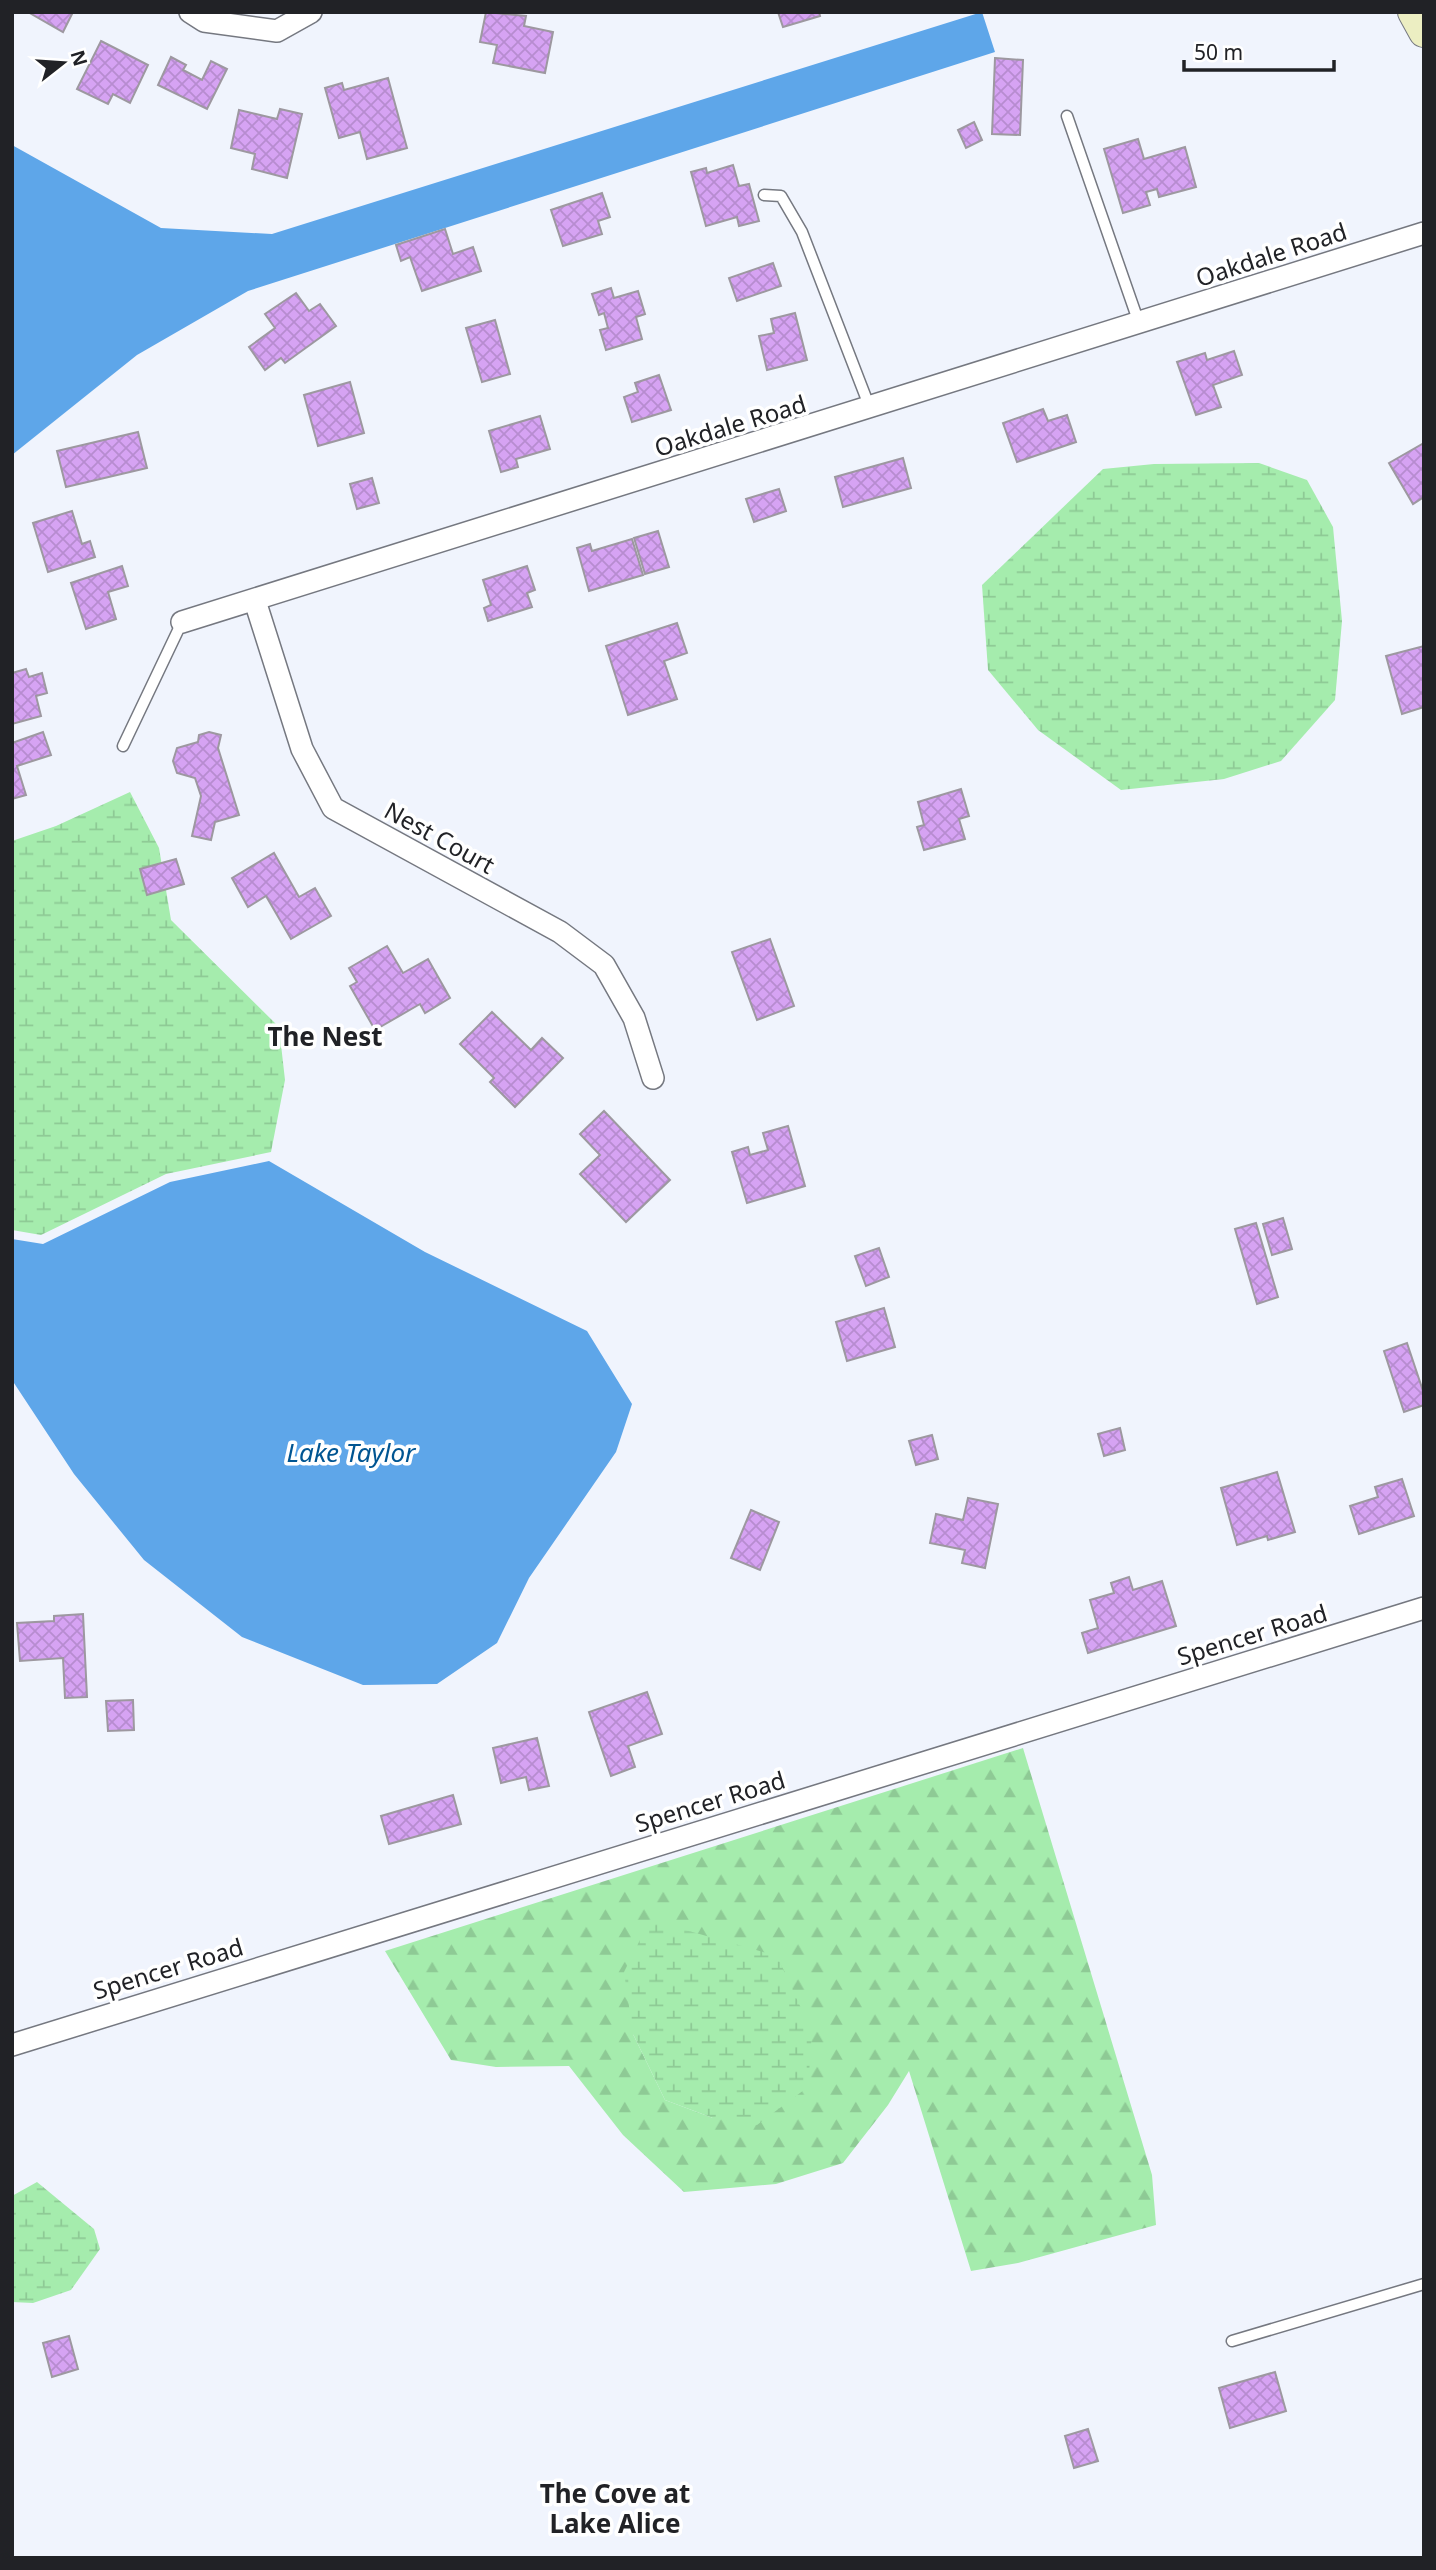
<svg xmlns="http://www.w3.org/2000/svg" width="1436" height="2570" font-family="'Noto Sans',sans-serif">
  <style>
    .forest { fill: url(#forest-firs); fill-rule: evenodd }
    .wetland { fill: url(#wetland-marsh) }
    .water { fill: #5ea6e9 }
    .building { fill: url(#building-cross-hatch); stroke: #9d98a0; stroke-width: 2 }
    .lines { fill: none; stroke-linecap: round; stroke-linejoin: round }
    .service-casing { stroke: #757880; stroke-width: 13 }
    .minor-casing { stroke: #757880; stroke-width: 24 }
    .secondary-casing { stroke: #757880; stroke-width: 32 }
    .service { stroke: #fff; stroke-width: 10 }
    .minor { stroke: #fff; stroke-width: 21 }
    .secondary { stroke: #eceec2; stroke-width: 30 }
    .labels { text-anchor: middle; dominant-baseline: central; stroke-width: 7; stroke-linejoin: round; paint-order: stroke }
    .street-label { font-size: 24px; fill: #212226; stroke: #fff }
    .neighbourhood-label { font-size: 26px; font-weight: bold; fill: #212226; stroke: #fff }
    .water-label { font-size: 26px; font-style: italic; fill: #005592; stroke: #fff }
  </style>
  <defs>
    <pattern id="forest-firs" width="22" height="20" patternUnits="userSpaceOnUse" patternTransform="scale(1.75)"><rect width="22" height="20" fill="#a5ecad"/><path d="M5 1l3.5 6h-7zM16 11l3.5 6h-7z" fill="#8eca95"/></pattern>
    <pattern id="wetland-marsh" width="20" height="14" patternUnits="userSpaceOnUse" patternTransform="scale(1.75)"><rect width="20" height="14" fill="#a5ecad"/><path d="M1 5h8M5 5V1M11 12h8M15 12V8" fill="none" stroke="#8eca95"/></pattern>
    <pattern id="building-cross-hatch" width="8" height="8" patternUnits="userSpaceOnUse" patternTransform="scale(1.75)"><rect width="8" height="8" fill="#d6a3f3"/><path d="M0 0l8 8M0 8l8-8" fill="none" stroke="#b78cd0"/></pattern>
  </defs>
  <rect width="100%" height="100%" fill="#f0f4fd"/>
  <path class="forest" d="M 1023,1748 L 1152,2175 L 1156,2225 L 1018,2263 L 971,2271 L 909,2071 L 888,2105 L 843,2163 L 776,2184 L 684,2192 L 623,2135 L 569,2066 L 496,2067 L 451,2060 L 385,1951 ZM 633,2034 L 713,2118 L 665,2100 Z"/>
  <g class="wetland">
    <polygon points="1259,463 1307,480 1333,527 1342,621 1335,700 1281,761 1224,779 1121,790 1038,730 988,670 982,585 1103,469 1154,464"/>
    <polygon points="130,792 159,848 171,920 279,1027 285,1080 271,1152 166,1174 41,1235 12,1230 12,841 56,826"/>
    <polygon points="650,1920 777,1956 812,2032 808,2087 757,2125 713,2118 665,2100 633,2034 624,1972"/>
    <polygon points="37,2182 94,2229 100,2249 71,2290 33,2303 12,2302 12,2196"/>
  </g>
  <g class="water">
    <polygon points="982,12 995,52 248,291 137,355 12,455 12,145 161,228 272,234"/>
    <polygon points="269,1161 425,1252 587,1331 632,1404 616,1452 529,1578 497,1643 437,1684 363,1685 242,1637 144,1560 74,1474 12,1380 12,1239 43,1244 170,1182"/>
  </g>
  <g class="building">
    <polygon points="28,12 73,12 63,32"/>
    <polygon points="486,12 526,16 524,26 553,32 545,73 493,63 497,45 480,42"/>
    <polygon points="778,12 819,12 820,16 783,27"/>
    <polygon points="101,41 148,65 130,103 113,94 108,104 77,89"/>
    <polygon points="171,57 186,65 183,70 202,80 211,61 227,69 207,109 158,85"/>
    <polygon points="995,58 1023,60 1020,135 992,134"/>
    <polygon points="388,78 407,148 367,159 360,132 339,138 325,88 342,83 344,90"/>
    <polygon points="280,109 302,114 287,178 252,169 255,154 231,148 239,110 277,119"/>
    <polygon points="974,122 982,140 966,148 958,130"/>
    <polygon points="1138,139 1144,159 1185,147 1196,187 1159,197 1157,189 1146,192 1150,205 1123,213 1104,149"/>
    <polygon points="733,165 739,186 749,184 759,221 739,226 737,217 706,226 691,172 706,168 707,173"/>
    <polygon points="602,193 610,217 598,221 602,234 563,246 551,210"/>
    <polygon points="445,229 453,254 473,247 481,271 422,291 410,257 401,261 396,245"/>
    <polygon points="773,263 781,286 737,301 729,278"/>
    <polygon points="611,288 614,298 638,291 645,314 636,317 642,339 606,350 600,330 608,328 604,313 599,315 592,294"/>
    <polygon points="296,293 309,311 320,304 336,326 285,363 281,358 265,370 249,347 275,328 265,314"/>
    <polygon points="795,313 807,360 767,370 759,336 774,333 771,319"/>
    <polygon points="495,320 510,374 482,382 466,328"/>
    <polygon points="1234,351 1242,375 1213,385 1221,407 1196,415 1177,362 1205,353 1207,360"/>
    <polygon points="659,375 671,410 632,422 624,397 638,392 635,383"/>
    <polygon points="350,382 364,433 318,446 304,395"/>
    <polygon points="1043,409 1048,421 1067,415 1076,442 1017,462 1003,423"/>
    <polygon points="540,416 550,449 516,459 518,467 501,472 489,431"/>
    <polygon points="138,432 147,468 66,487 57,451"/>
    <polygon points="1424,443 1424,497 1413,504 1389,463"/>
    <polygon points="903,458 911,488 843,507 835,477"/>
    <polygon points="372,478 379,503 357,509 350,484"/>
    <polygon points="779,489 786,511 754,522 746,499"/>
    <polygon points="72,511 82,544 90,541 95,557 48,572 33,523"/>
    <polygon points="658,531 669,567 645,574 634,538"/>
    <polygon points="632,539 643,575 589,591 577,548 590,544 592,551"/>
    <polygon points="122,566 128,586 108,592 116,619 86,629 71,583"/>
    <polygon points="527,566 535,590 527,593 532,607 488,621 484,608 491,605 483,580"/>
    <polygon points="677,623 687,653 664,661 677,699 628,715 606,646"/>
    <polygon points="1424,646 1424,707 1402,714 1386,656"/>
    <polygon points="26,669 29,677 42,673 47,693 36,696 41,716 12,724 12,673"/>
    <polygon points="43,732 51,755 17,766 26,795 12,799 12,743"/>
    <polygon points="209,732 221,735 218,748 239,815 215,822 211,840 192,836 201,796 195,778 177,773 173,761 177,748 198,742 199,735"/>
    <polygon points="961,789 969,816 959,819 965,839 924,850 917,827 924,825 918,802"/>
    <polygon points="274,853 299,897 315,888 331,916 291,939 266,896 248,907 232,878"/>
    <polygon points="176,859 184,884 147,895 140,869"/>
    <polygon points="770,939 794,1006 757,1020 732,952"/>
    <polygon points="387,946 403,973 428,959 450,998 425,1013 420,1004 375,1030 350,986 357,982 349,968"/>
    <polygon points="492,1012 531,1050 542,1038 563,1058 515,1107 490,1082 494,1078 460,1044"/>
    <polygon points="604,1111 670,1180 626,1222 580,1174 600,1155 580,1134"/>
    <polygon points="788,1126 805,1186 747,1203 732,1152 748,1147 750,1155 768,1150 763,1133"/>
    <polygon points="1283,1218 1292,1249 1272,1255 1263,1224"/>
    <polygon points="1256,1223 1278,1297 1257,1304 1235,1229"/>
    <polygon points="879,1248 889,1277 866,1286 855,1256"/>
    <polygon points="884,1308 895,1347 847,1361 836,1322"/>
    <polygon points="1407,1343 1424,1394 1424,1405 1404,1412 1384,1351"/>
    <polygon points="1120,1428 1125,1450 1104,1456 1098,1434"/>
    <polygon points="932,1435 938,1459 916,1465 909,1441"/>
    <polygon points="1277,1472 1295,1532 1268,1540 1267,1536 1237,1545 1221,1488"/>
    <polygon points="1402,1479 1414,1516 1359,1534 1350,1506 1378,1497 1375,1487"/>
    <polygon points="968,1498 998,1504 985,1568 962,1563 965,1550 930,1543 936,1514 963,1520"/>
    <polygon points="751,1510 779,1522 760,1570 731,1558"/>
    <polygon points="1129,1577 1133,1590 1162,1581 1176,1626 1088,1653 1082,1633 1098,1628 1090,1600 1114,1593 1111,1583"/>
    <polygon points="83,1614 87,1697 65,1698 63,1658 20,1661 17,1623 54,1621 54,1616"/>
    <polygon points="647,1692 662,1734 628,1746 635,1767 611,1776 589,1712"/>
    <polygon points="133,1700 134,1730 108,1731 106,1701"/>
    <polygon points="537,1738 549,1786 529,1790 526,1777 501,1783 493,1748"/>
    <polygon points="453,1795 461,1824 389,1844 381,1816"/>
    <polygon points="69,2336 78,2369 52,2377 43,2343"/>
    <polygon points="1275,2372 1286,2411 1230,2428 1219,2388"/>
    <polygon points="1088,2429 1098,2461 1074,2468 1065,2436"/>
  </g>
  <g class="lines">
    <defs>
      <g id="service">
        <polyline points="1067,116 1139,323"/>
        <polyline points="764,195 781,196 802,232 870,408"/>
        <polyline points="123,746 182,622"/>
        <polyline points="1232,2341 1424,2284"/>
      </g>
      <g id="minor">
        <polyline points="190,12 204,21 277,31 311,12"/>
        <polyline points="255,601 302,749 333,808 560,932 604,965 634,1018 653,1078"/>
        <polyline points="182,622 1424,233"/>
        <polyline points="12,2045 1424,1608"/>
      </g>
      <polyline id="secondary" points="1413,12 1424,32"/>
    </defs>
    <use href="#service" class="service-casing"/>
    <use href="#minor" class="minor-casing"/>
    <use href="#secondary" class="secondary-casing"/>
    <use href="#service" class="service"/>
    <use href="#minor" class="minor"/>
    <use href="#secondary" class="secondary"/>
  </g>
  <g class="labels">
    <g class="street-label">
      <text transform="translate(1271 254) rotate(-18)">Oakdale Road</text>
      <text transform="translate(730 425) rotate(-17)">Oakdale Road</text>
      <text transform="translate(440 837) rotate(29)">Nest Court</text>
      <text transform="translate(1252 1634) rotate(-17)">Spencer Road</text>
      <text transform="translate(710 1801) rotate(-17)">Spencer Road</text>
      <text transform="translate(168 1968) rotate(-17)">Spencer Road</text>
    </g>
    <g class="neighbourhood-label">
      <text x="325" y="1036">The Nest</text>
      <text x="615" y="2493">The Cove at<tspan x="615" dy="30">Lake Alice</tspan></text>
    </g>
    <g class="water-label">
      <text x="351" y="1452">Lake Taylor</text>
    </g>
  </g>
  <rect width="1436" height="2570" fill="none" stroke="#212226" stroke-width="28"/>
  <g transform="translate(63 63) rotate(73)" stroke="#ffffff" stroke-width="5" paint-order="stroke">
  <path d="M0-5L12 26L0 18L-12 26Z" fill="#212226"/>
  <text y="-10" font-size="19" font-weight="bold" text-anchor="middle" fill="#212226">N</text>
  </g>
  <path d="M1184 60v10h150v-10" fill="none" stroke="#212226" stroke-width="3.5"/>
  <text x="1194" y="60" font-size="21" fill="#212226" stroke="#ffffff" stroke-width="5" paint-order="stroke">50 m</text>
</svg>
